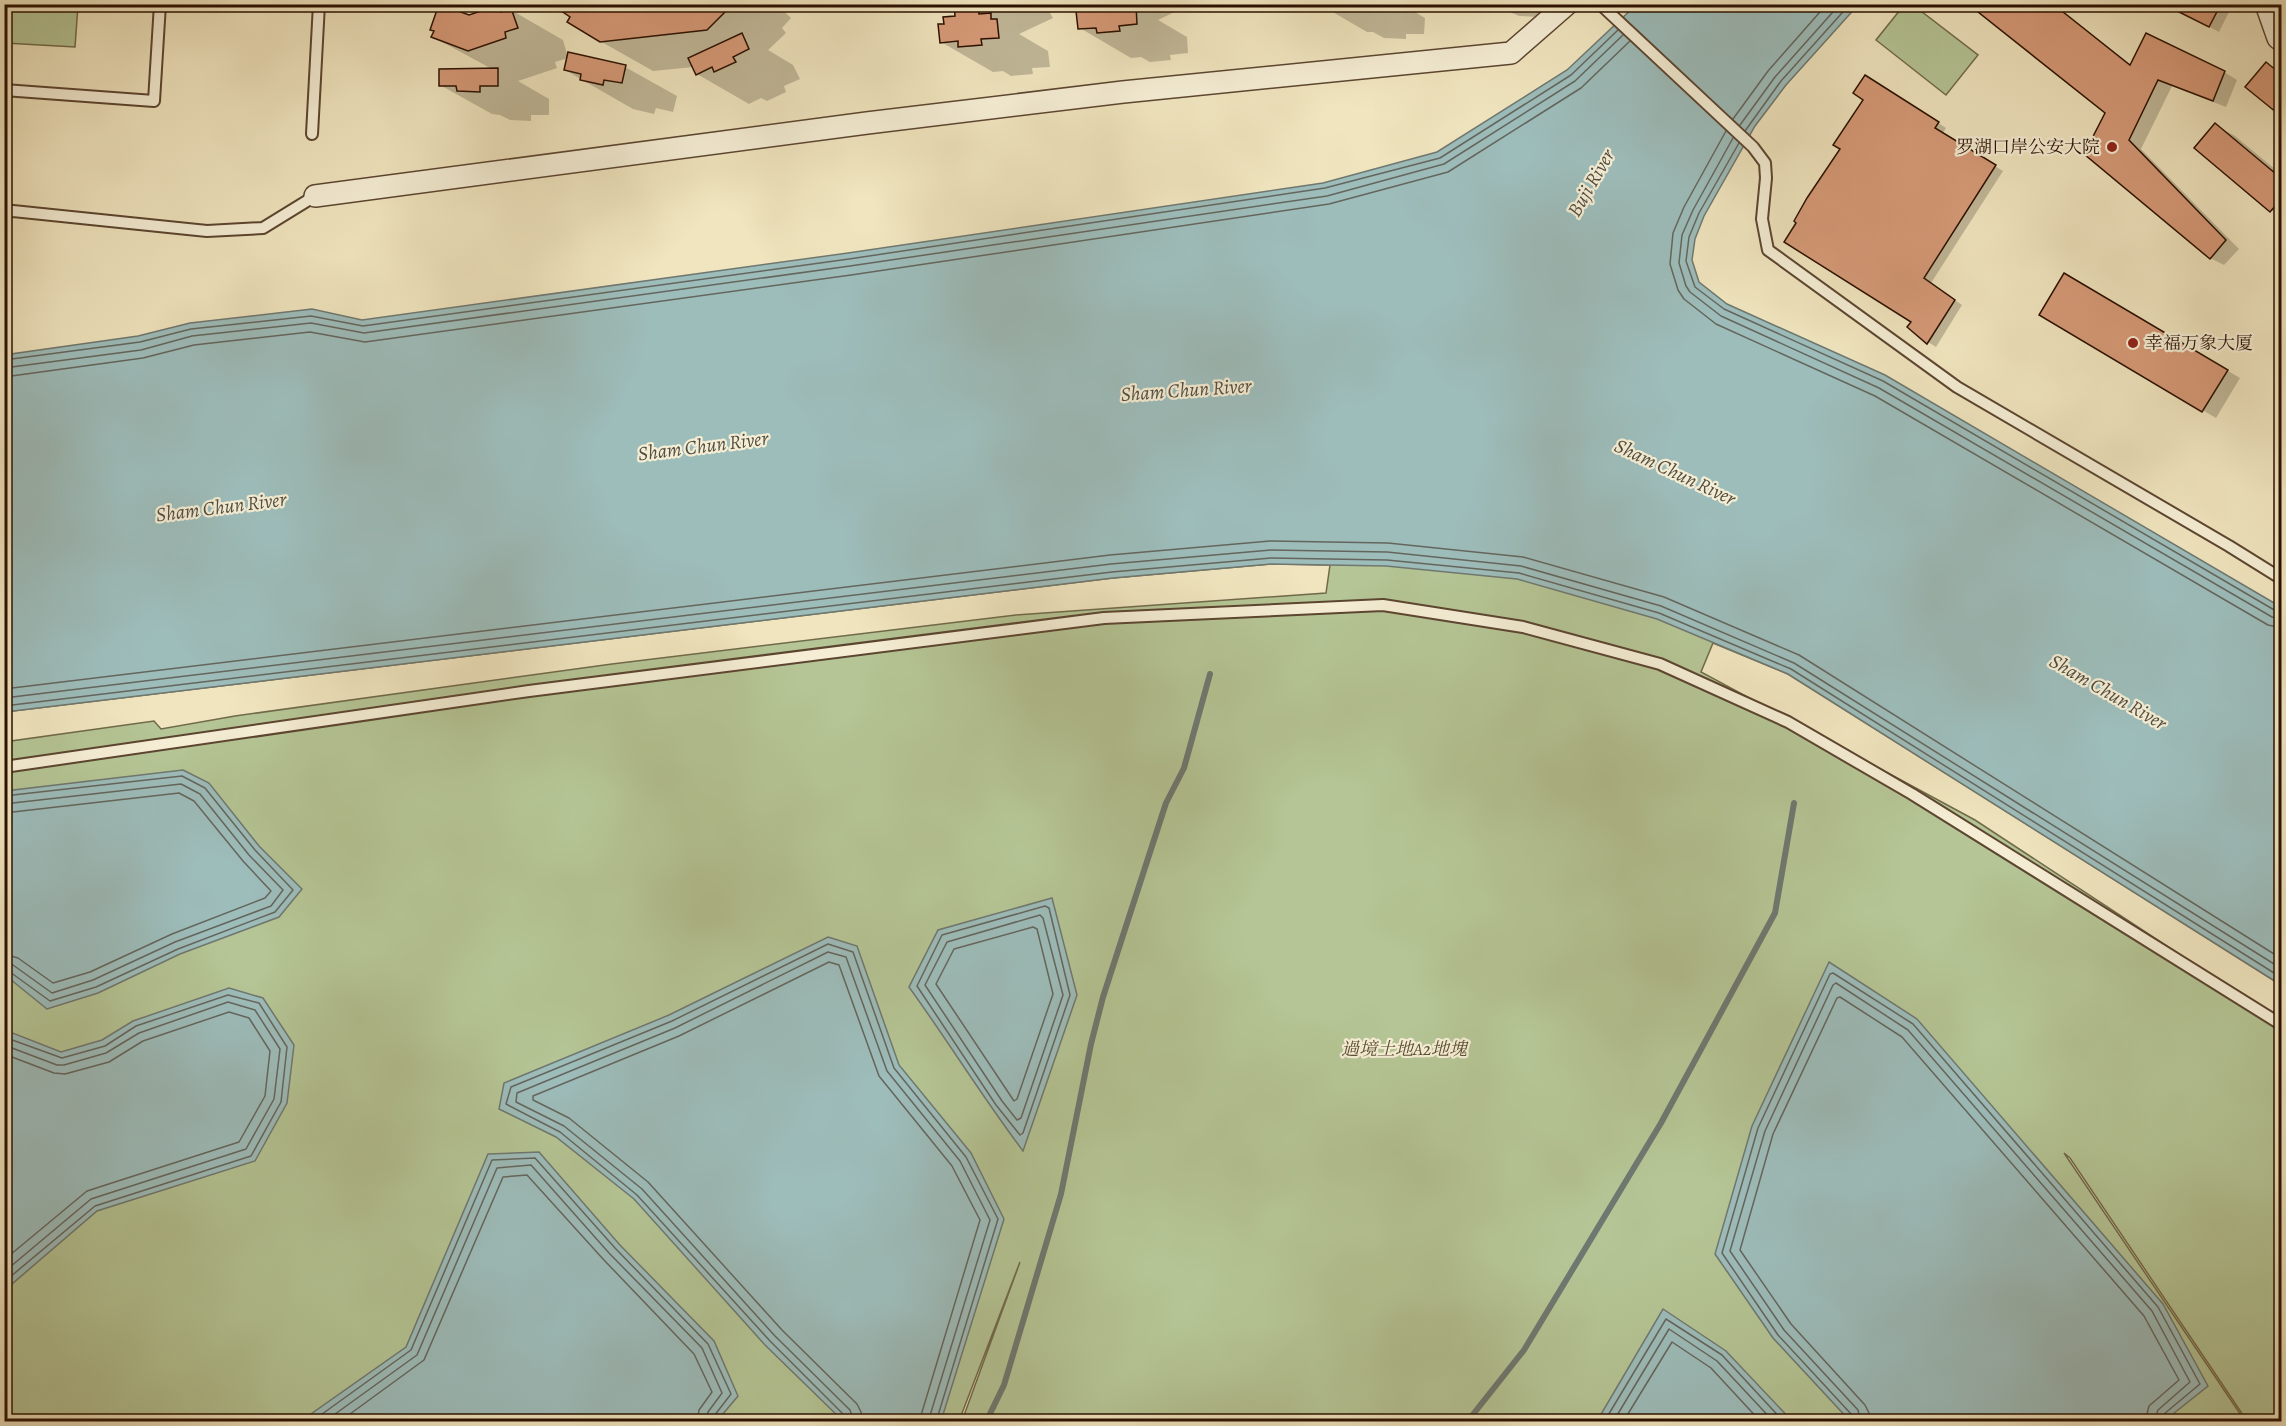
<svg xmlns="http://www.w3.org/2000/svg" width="2286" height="1426" font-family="Alegreya,'Noto Serif SC',serif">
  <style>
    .green { fill: #b5c595; stroke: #706a4a; stroke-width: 1.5 }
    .water { fill: #9dbdbb; stroke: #6f7870; stroke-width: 1.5 }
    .shadow { fill: #0003 }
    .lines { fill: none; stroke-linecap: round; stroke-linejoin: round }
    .shore { stroke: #64665e; stroke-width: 1.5 }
    .stream { stroke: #6f7870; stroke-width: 6 }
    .building { fill: #d69a78; stroke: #2a1000; stroke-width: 1.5 }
    .lane-casing { stroke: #5c4530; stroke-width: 14 }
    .street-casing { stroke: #5c4530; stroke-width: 24 }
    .lane { stroke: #f5eed5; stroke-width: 10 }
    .street { stroke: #f5eed5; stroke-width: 21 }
    .poi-dot { fill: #8f2418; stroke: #f5eed5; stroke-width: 2 }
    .labels { text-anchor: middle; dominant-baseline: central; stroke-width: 4.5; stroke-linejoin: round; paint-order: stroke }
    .poi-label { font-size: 18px; fill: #2a1000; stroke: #f5eed5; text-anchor: end }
    .park-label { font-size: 18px; font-style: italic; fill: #5b4f34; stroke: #f5eed5 }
    .water-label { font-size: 20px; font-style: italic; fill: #524d41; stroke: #f5eed5 }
  </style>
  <rect width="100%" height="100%" fill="#f0e5bf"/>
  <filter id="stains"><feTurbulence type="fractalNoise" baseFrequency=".00333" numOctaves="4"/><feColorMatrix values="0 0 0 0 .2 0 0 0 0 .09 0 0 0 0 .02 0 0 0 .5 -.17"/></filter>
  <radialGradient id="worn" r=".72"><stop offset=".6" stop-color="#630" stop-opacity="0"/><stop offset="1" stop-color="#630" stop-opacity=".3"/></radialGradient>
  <g class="green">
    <polygon points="4,5 78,5 75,47 5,43"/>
    <polygon points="1904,5 1913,5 1978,55 1946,95 1876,40"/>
    <polygon points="1425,530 1894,703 2281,985 1788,674 1713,643 1701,672 1975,820 2281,1021 2281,1421 2247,1421 2070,1158 2064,1153 2245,1421 962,1421 1020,1262 959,1421 5,1421 4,742 154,721 161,729 235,716 612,664 1016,615 1326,593 1330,565 1271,564 1113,578 5,712"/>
  </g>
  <g class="water">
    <polygon points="1636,5 1858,5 1786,85 1755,126 1704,216 1695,239 1692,260 1699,282 1727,304 1885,375 2281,607 2281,985 1788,674 1657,619 1517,579 1386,566 1271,564 1113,578 5,712 4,355 138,336 190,323 312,309 362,320 848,253 1323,183 1437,152 1567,70"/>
    <polygon points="183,770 209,783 259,846 302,889 279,917 180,954 98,993 47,1009 5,975 5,791"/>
    <path d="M 1052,898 L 1077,995 L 1023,1151 C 983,1098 948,1041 909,987 L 938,930 Z"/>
    <polygon points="828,937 857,946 899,1065 971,1153 1004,1219 941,1421 843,1421 765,1345 634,1199 556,1137 499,1109 504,1083 669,1015"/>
    <polygon points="1829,962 1917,1019 2163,1304 2208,1386 2164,1421 1850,1421 1773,1338 1715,1254 1752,1126"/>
    <polygon points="229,988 263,998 294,1045 287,1103 255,1161 97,1211 5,1290 5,1030 61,1052 102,1040 133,1021"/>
    <polygon points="539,1152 619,1244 714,1341 738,1396 717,1421 301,1421 406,1347 488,1154"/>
    <polygon points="1663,1309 1726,1351 1792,1421 1597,1421"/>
  </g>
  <g class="shadow">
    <polygon points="563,4 602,4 609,9 649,4 776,4 791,18 782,28 786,33 768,50 793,65 800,79 784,86 786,92 767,101 761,98 749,104 697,74 693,67 653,71 600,41 572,16"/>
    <polygon points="946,4 1062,4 1063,7 1050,13 1053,18 1019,34 1048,51 1050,67 1032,68 1033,74 1011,76 1003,71 993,72 941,42 977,23"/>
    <polygon points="1108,4 1191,4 1158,20 1187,37 1188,53 1170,55 1171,60 1150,62 1141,57 1131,58 1080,28"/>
    <polygon points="1319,4 1402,4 1425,18 1424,34 1406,34 1406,39 1384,38 1373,32 1367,32"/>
    <polygon points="1492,4 1559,4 1559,12 1541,11 1541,17 1519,16"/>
    <polygon points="1970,4 2054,4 2131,66 2224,72 2237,80 2226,107 2172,86 2141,149 2239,249 2224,265 2210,258 2107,113"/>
    <polygon points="2165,4 2233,4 2219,32"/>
    <polygon points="499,7 507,11 511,10 563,40 567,54 625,67 677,96 673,112 656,108 654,114 633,109 565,70 568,58 555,62 557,68 518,81 549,99 549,115 531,115 531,121 510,120 500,115 492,114 440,85 492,69 433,37 469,17"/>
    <polygon points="1873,81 1946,128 1942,134 2003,171 1931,283 1962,305 1936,347 1928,342 1913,321 1842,149"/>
    <polygon points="2215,125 2235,136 2282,175 2282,216 2271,210"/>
    <polygon points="2065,275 2240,378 2216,418 2041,315"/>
  </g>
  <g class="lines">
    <g class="shore">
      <polyline points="1733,119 1768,71 1827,4"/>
      <polyline points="1740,125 1775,77 1840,4"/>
      <polyline points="1726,131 1684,207 1673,233 1670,264 1678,290 1684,299 1716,324 1875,396 2268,625 2282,628"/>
      <polyline points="1745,131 1781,81 1850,4"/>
      <polyline points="1733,138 1693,210 1682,235 1679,263 1686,286 1690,292 1721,316 1879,388 2272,617 2282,619"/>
      <polyline points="1739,143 1699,213 1689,237 1686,261 1695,287 1724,309 1883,381 2276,611 2282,612"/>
      <polyline points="4,360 140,342 191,329 311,316 363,326 849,259 1325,188 1440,158 1571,75 1618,30"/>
      <polyline points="4,368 141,350 192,336 311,323 364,333 850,266 1327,196 1444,164 1575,81 1623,35"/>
      <polyline points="4,377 143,358 194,345 310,332 365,342 851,275 1329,204 1448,172 1581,88 1630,41"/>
      <polyline points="4,689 1110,555 1270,541 1388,543 1523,557 1664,597 1799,655 2282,959"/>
      <polyline points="4,698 1111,564 1271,550 1387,552 1521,566 1661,606 1794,663 2282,969"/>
      <polyline points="4,706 1112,572 1271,558 1387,560 1519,573 1659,613 1791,669 2282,978"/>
      <polyline points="4,796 182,776 205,788 255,850 293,890 275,912 178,949 96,987 50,1001 10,972 4,971"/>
      <polyline points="4,804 181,784 200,794 249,855 283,890 271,906 175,942 93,980 52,993 13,965 4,964"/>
      <polyline points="4,813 179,793 194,801 243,861 271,891 265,898 172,934 90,972 53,983 18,958 4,954"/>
      <polygon points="1045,906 1049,908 1070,995 1023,1133 1020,1135 996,1105 917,986 942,935"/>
      <polygon points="1040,915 1043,918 1063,995 1021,1118 1017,1120 1002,1101 925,985 947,942"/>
      <polygon points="1033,927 1037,929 1053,994 1017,1099 1014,1101 936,984 954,949"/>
      <polyline points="4,1037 62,1058 105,1046 136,1026 228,995 259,1003 287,1047 281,1102 251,1156 95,1206 4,1282"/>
      <polyline points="4,1045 57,1065 64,1065 106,1053 139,1033 228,1002 255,1010 280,1049 274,1099 246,1149 91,1199 4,1272"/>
      <polyline points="4,1054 54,1073 65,1074 109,1062 143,1041 229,1012 249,1018 270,1051 265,1096 239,1142 87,1191 4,1260"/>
      <polyline points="311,1422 411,1350 492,1160 535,1158 615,1248 708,1344 731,1394 714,1416 713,1422"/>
      <polyline points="324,1422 417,1355 497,1168 531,1165 609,1253 702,1348 722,1393 708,1412 706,1422"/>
      <polyline points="339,1422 424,1360 503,1177 527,1175 603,1259 694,1354 712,1392 699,1410 697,1422"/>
      <polyline points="846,1422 844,1415 770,1341 637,1195 560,1132 506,1104 511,1087 672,1021 828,944 853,952 894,1068 966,1157 998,1219 936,1422"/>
      <polyline points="854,1422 850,1410 775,1336 642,1189 564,1126 516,1102 517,1093 675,1028 828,952 846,957 887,1071 960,1161 990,1220 928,1422"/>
      <polyline points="863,1422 861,1412 857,1404 782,1330 648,1182 569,1118 533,1100 533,1096 679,1036 829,962 839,965 879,1076 952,1166 980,1220 919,1422"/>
      <polyline points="1604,1422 1666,1319 1722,1355 1784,1422"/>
      <polyline points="1613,1422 1669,1329 1717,1361 1774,1422"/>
      <polyline points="1623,1422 1672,1342 1711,1368 1761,1422"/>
      <polyline points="1854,1422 1852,1415 1778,1335 1722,1253 1758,1128 1830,974 1833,973 1913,1024 2158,1307 2200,1384 2164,1414 2161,1422"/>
      <polyline points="1861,1422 1858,1410 1784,1330 1730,1251 1765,1131 1833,985 1836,983 1908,1030 2152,1311 2190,1382 2158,1410 2154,1422"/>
      <polyline points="1870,1422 1869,1413 1865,1405 1791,1324 1740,1250 1773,1134 1837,998 1840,997 1902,1037 2144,1316 2179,1380 2149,1406 2145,1422"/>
    </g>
    <g class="stream">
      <polyline points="986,1422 1004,1385 1061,1194 1091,1044 1103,997 1166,803 1184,768 1210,674"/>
      <polyline points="1467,1422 1524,1350 1661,1123 1775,913 1794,803"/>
    </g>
  </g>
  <g class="building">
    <polygon points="439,4 469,15 499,5 501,12 511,8 518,28 505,32 506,38 468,51 431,37 434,31 430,30"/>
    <polygon points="551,4 600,4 597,9 636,4 733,4 707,30 600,42 567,22 570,17"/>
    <polygon points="954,4 978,4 979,14 991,13 991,19 997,19 999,38 981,39 982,45 958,47 958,41 940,43 938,24 944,24 943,17 955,16"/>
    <polygon points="1082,4 1136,5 1137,24 1119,26 1120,31 1097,33 1096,28 1078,29 1076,11 1082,10"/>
    <polygon points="1968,4 2053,4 2130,65 2146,33 2225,71 2213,101 2158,80 2129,140 2226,240 2210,259 2084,154 2105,113"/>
    <polygon points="2163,4 2221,4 2209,27"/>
    <polygon points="742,33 749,49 733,57 736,62 714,72 712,67 696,75 688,58"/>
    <polygon points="568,52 626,65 622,83 604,80 603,85 580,80 581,74 564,70"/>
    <polygon points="2266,62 2282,75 2282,117 2245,87"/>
    <polygon points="498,68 498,86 480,86 480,92 457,91 456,86 439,86 439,69"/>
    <polygon points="1865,75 1939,122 1935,128 1996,165 1924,278 1955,300 1927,344 1907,327 1911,322 1784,242 1796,223 1794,221 1807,198 1840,149 1833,145 1863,100 1853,93"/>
    <polygon points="2215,123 2282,179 2282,198 2270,212 2194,148"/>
    <polygon points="2064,273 2228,370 2202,412 2039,315"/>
  </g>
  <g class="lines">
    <defs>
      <g id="lane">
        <polyline points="1600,4 1753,147 1765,163 1766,178 1762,219 1768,250 1957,387 2229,546 2282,579"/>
        <polyline points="4,90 154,101 160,4"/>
        <polyline points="312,134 319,4"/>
        <polyline points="4,212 13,211 207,231 263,228 315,196"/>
        <polyline points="4,767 529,691 1104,618 1383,605 1523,627 1660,664 1788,722 1912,794 2282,1025"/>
      </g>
      <g id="street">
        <polyline points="2266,4 2278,38 2282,41"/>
        <polyline points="315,196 867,123 1123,92 1511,53 1567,4"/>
      </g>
    </defs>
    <use href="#lane" class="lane-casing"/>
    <use href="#street" class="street-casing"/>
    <use href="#lane" class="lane"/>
    <use href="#street" class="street"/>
  </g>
  <g class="poi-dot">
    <circle cx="2112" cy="147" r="6"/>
    <circle cx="2133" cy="343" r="6"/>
  </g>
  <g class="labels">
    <g class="poi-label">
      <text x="2100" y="147">罗湖口岸公安大院</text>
      <text x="2145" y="343" text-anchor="start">幸福万象大厦</text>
    </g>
    <g class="park-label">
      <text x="1404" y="1049">過境土地A2地塊</text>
    </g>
    <g class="water-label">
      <text transform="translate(1591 183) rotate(-60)">Buji River</text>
      <text transform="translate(1186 390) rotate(-4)">Sham Chun River</text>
      <text transform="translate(703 446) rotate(-7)">Sham Chun River</text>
      <text transform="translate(1675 472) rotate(25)">Sham Chun River</text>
      <text transform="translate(221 507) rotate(-7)">Sham Chun River</text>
      <text transform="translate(2108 692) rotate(30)">Sham Chun River</text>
    </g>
  </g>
  <rect width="2286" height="1426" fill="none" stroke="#f0e5bf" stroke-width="24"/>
  <rect x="6" y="6" width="2274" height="1414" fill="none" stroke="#2a1000" stroke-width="3"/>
  <rect x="12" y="12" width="2262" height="1402" fill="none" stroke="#2a1000" stroke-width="1.5"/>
  <rect width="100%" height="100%" filter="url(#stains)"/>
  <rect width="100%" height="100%" fill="url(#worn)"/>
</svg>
